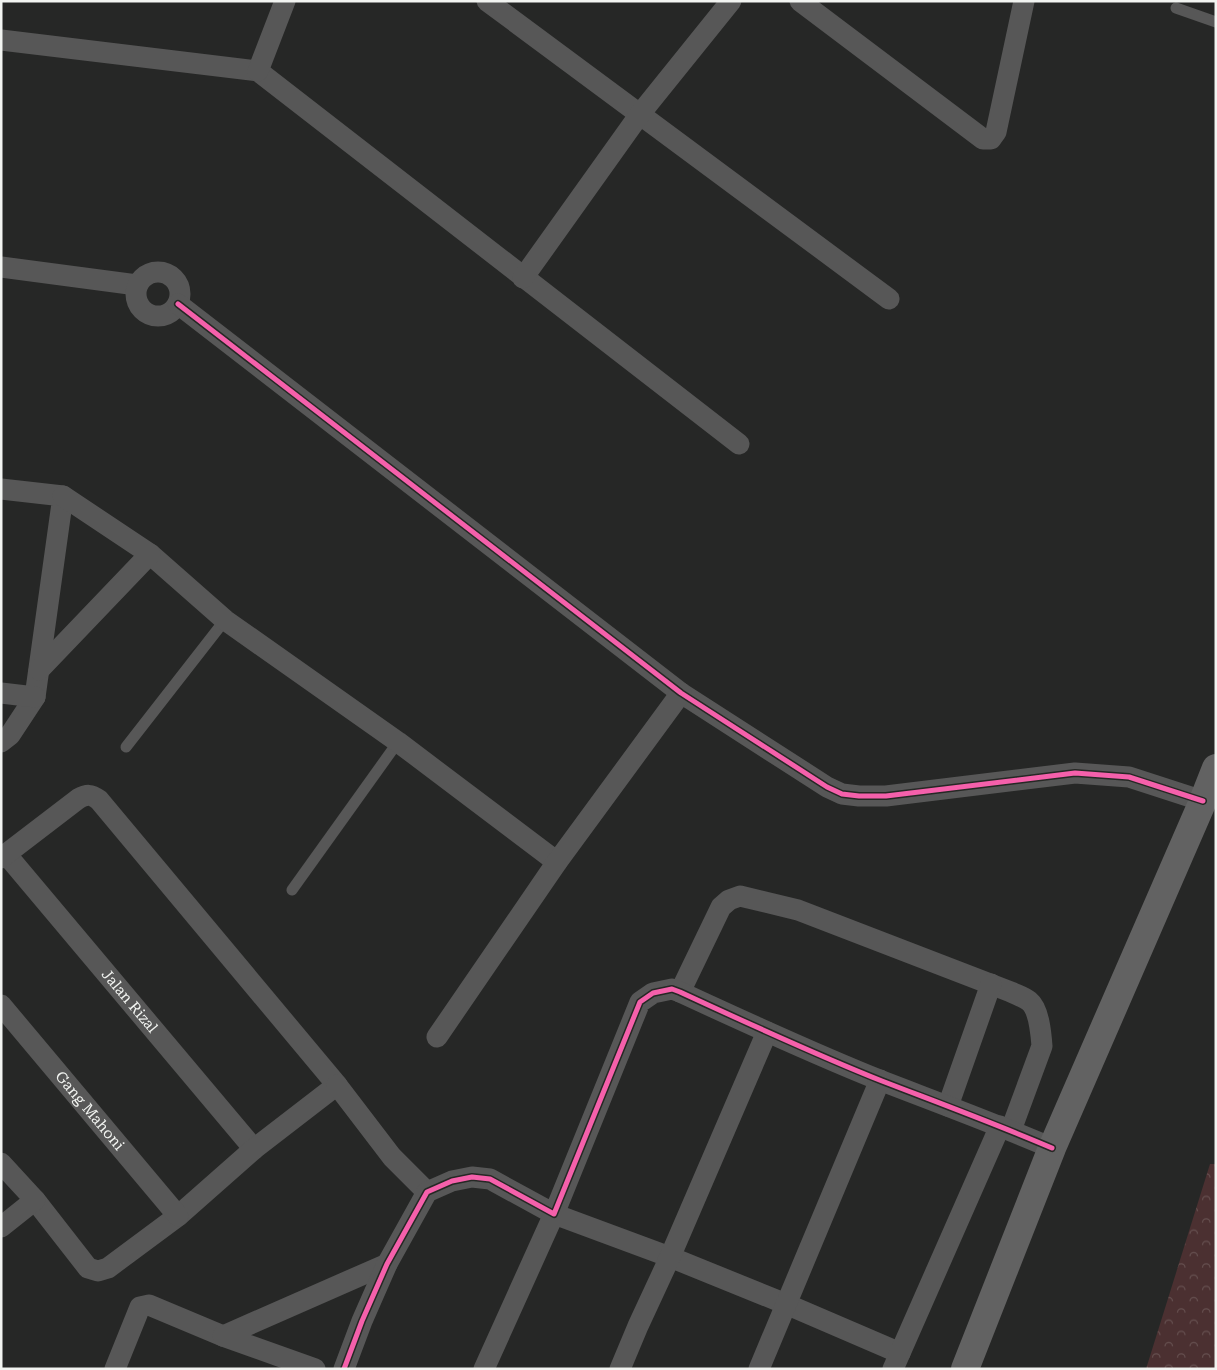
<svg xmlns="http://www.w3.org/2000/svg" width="1217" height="1370" font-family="'Roboto Serif',serif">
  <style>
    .forest { fill: url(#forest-crowns) }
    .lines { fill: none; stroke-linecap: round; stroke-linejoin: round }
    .service { stroke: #575757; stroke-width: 11 }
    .minor { stroke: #575757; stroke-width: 21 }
    .secondary { stroke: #626262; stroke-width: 28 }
    .cycleway-casing { stroke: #262825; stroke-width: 8 }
    .cycleway { stroke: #f560ab; stroke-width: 5 }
    .labels { text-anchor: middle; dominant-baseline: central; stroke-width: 4; stroke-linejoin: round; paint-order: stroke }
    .street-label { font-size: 15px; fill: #f2f4f1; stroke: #262825 }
  </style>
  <defs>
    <pattern id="forest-crowns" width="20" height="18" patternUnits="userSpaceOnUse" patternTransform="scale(1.25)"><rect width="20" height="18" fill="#4b3031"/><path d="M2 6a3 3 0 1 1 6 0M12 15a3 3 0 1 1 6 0" fill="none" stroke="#654f4f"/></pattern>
  </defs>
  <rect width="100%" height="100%" fill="#262726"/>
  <polygon class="forest" points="1210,1164 1216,1164 1216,1369 1146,1369"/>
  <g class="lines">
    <g class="service">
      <polyline points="1176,8 1216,22"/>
      <polyline points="126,747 225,620"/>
      <polyline points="292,890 398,742"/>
    </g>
    <g class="minor">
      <polyline points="487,1 889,299"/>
      <polyline points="800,1 983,139 991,139 996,132 1024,1"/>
      <polyline points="1,40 258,71 739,444"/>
      <polyline points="258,71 285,1"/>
      <polyline points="1,267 137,285"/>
      <circle cx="158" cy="294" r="22"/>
      <polyline points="523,278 640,114 731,1"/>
      <polyline points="178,304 681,693 827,787 842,794 859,796 886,796 1075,773 1129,777 1203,801"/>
      <polyline points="1,489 63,496 35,697 10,735 1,742"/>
      <polyline points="150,554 225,620 398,742 557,862"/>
      <polyline points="39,670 150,554 63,496"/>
      <polyline points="1,693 35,697"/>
      <path id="s1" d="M 6,854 L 254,1149"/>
      <path d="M 1,858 L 78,799 C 87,794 91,794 99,800 L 337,1085 L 254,1149 L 178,1216 L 108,1268 L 98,1271 L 88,1268 L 35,1200"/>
      <path d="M 680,992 L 721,907 L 729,900 L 740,896 L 798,910 L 1011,992 C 1017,995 1024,997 1029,1001 C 1039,1009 1041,1033 1042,1046 L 1011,1130"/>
      <path id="s2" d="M 1,1005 L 178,1216"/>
      <polyline points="437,1037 557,862 681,693"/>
      <polyline points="337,1085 392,1157 427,1192"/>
      <polyline points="948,1106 991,984"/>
      <polyline points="1,1163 35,1200 1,1227"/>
      <polyline points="115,1369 140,1307 149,1305 223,1336"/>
      <polyline points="315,1369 223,1336 387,1264"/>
      <path d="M 344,1369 L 362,1321 L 387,1264 L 427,1192 L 452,1181 L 472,1177 L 490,1179 L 554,1214 L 640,1002 L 653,993 L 672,989 L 680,992 C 747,1023 814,1054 882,1081 C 939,1103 996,1124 1052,1148"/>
      <polyline points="484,1369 554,1214 670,1257 786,1304 900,1353"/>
      <polyline points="620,1369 638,1326 670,1257 767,1032"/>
      <polyline points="759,1369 880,1080"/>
      <polyline points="893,1369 1000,1126"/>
    </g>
    <polyline class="secondary" points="965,1369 1052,1148 1203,801 1216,768"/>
    <defs>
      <g id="cycleway">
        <polyline points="178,304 681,693 827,787 842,794 859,796 886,796 1075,773 1129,777 1203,801"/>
        <path d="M 344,1369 L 362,1321 L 387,1264 L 427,1192 L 452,1181 L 472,1177 L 490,1179 L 554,1214 L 640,1002 L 653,993 L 672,989 L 680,992 C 747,1023 814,1054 882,1081 C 939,1103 996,1124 1052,1148"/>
      </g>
    </defs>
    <use href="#cycleway" class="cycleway-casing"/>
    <use href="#cycleway" class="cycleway"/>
  </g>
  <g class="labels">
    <g class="street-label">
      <text stroke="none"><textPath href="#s1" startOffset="192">Jalan Rizal</textPath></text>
      <text stroke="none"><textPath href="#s2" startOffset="138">Gang Mahoni</textPath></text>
    </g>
  </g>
  <rect width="1217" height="1370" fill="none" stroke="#f2f4f1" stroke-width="5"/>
</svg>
